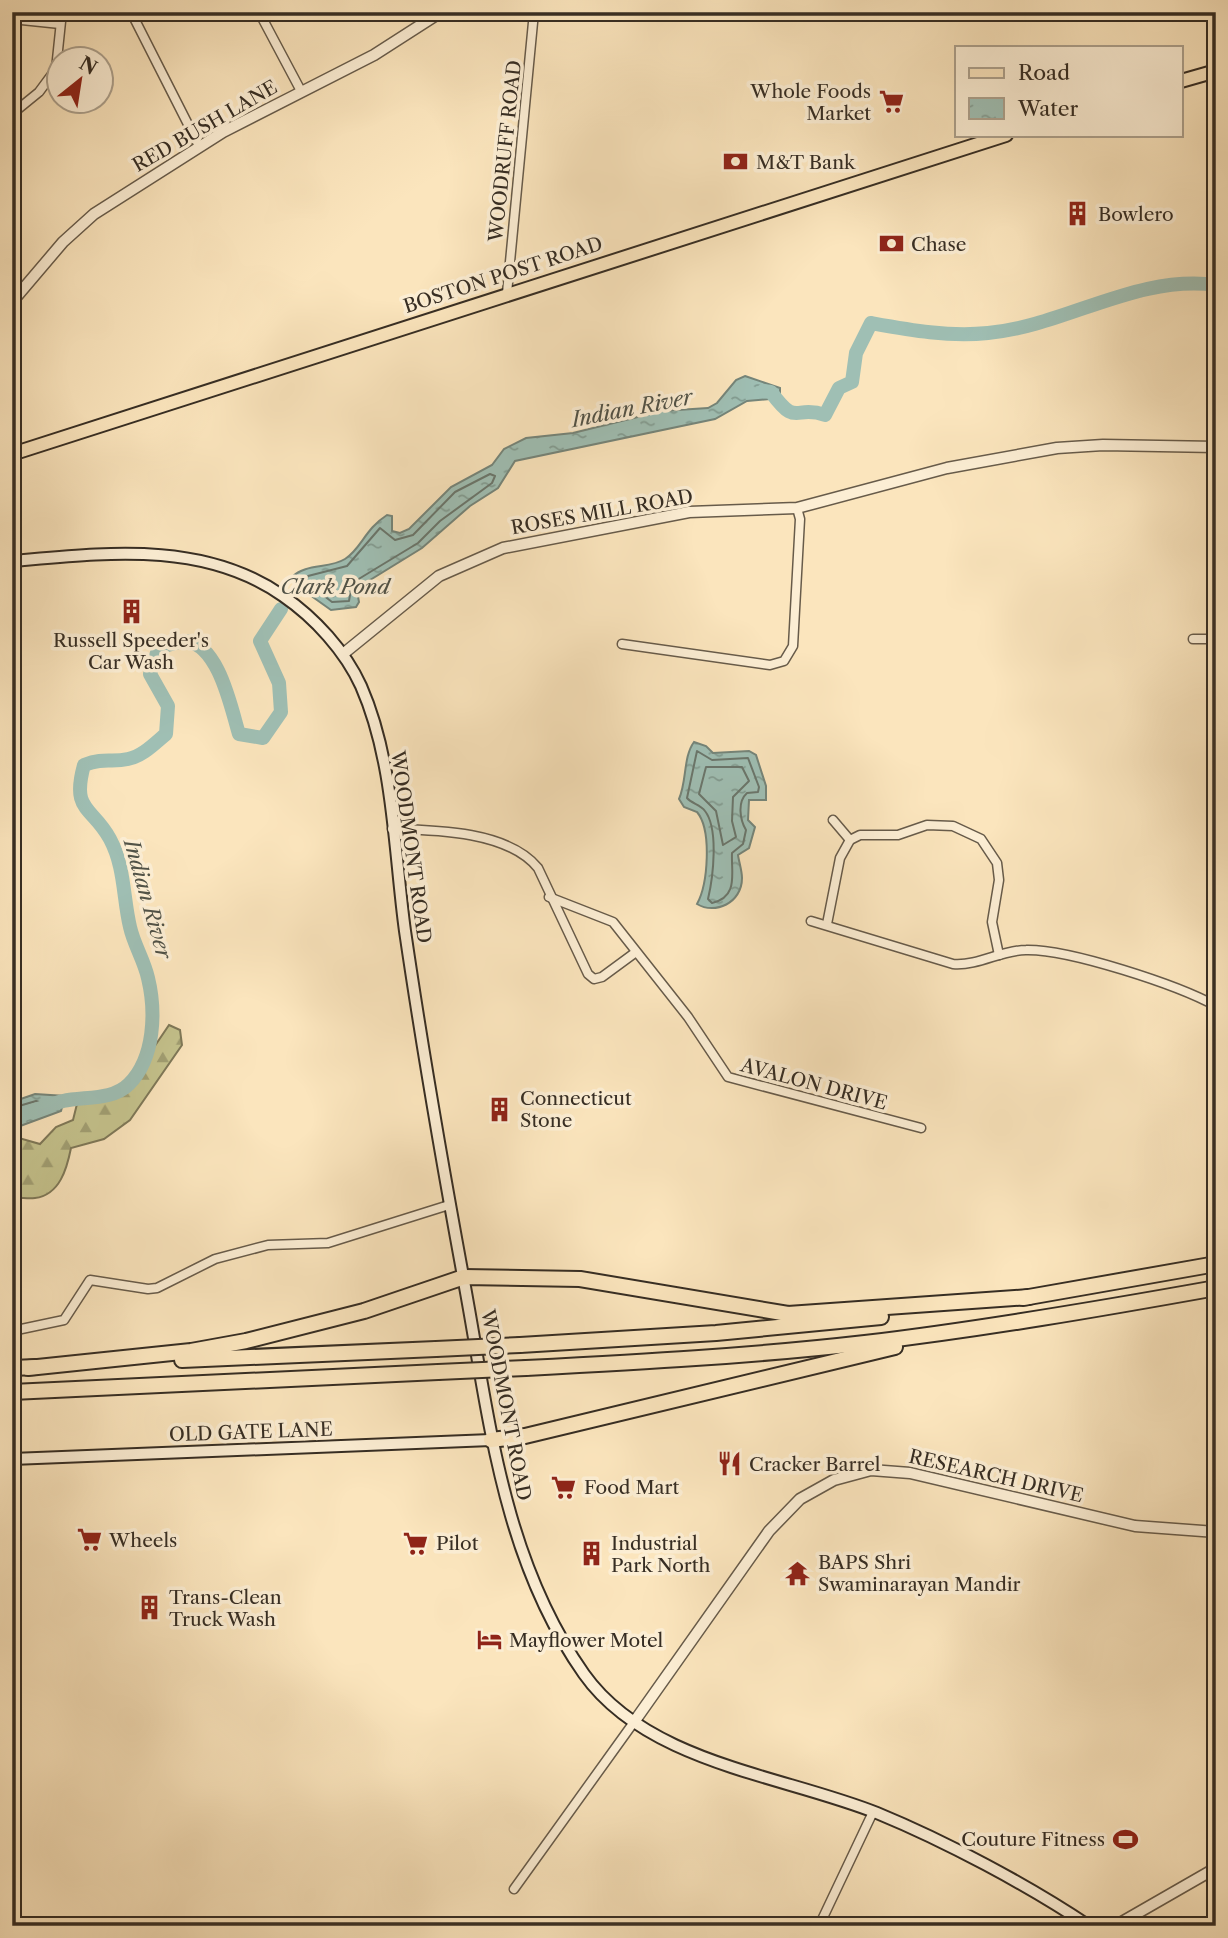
<svg xmlns="http://www.w3.org/2000/svg" width="1228" height="1938" font-family="'Libre Caslon Text',serif">
  <style>
    .forest { fill: url(#forest-firs); stroke: #7e7858; stroke-width: 2 }
    .water { fill: url(#water-ripples); stroke: #75857a; stroke-width: 2 }
    .lines { fill: none; stroke-linecap: round; stroke-linejoin: round }
    .shore { stroke: #6a766c; stroke-width: 2 }
    .river { stroke: #9fbfb4; stroke-width: 14 }
    .minor-casing { stroke: #675b4a; stroke-width: 11 }
    .tertiary-casing { stroke: #675b4a; stroke-width: 13 }
    .secondary-casing { stroke: #362d23; stroke-width: 14 }
    .primary-casing { stroke: #362d23; stroke-width: 16 }
    .motorway-casing { stroke: #362d23; stroke-width: 18 }
    .minor { stroke: #fceed4; stroke-width: 8 }
    .tertiary { stroke: #fceed4; stroke-width: 10 }
    .secondary { stroke: #fceed4; stroke-width: 10 }
    .primary { stroke: #fbe5bd; stroke-width: 12 }
    .motorway { stroke: #fbe5bd; stroke-width: 14 }
    .motorway-bridge-casing { stroke: #362d23; stroke-width: 18; stroke-linecap: butt }
    .motorway-bridge { stroke: #fbe5bd; stroke-width: 14 }
    .labels { text-anchor: middle; dominant-baseline: central; stroke-width: 7; stroke-linejoin: round; paint-order: stroke }
    .poi-label { font-size: 19px; fill: #362d23; stroke: #fceed4; text-anchor: start }
    .street-label { font-size: 19px; fill: #362d23; stroke: #fceed4 }
    .water-label { font-size: 21px; font-style: italic; fill: #505247; stroke: #fceed4 }
  </style>
  <defs>
    <pattern id="forest-firs" width="22" height="20" patternUnits="userSpaceOnUse" patternTransform="scale(1.75)"><rect width="22" height="20" fill="#c5c38d"/><path d="M5 1l3.5 6h-7zM16 11l3.5 6h-7z" fill="#a19f73"/></pattern>
    <pattern id="water-ripples" width="26" height="14" patternUnits="userSpaceOnUse" patternTransform="scale(1.75)"><rect width="26" height="14" fill="#9fbfb4"/><path d="M2 4q2-2 4 0t4 0M15 11q2-2 4 0t4 0" fill="none" stroke="#829c92"/></pattern>
  </defs>
  <rect width="100%" height="100%" fill="#fbe5bd"/>
  <filter id="stains"><feTurbulence type="fractalNoise" baseFrequency=".00286" numOctaves="4"/><feColorMatrix values="0 0 0 0 .2 0 0 0 0 .09 0 0 0 0 .02 0 0 0 .5 -.17"/></filter>
  <radialGradient id="worn" r=".72"><stop offset=".6" stop-color="#630" stop-opacity="0"/><stop offset="1" stop-color="#630" stop-opacity=".3"/></radialGradient>
  <path class="forest" d="M 169,1025 L 180,1030 L 182,1045 L 130,1120 L 104,1139 L 71,1148 C 67,1168 60,1195 35,1198 C 27,1199 20,1197 12,1198 L 12,1136 L 40,1144 L 56,1127 L 73,1120 L 79,1096 L 125,1090 Z"/>
  <g class="water">
    <path d="M 745,376 L 780,388 L 780,398 L 747,401 L 715,419 L 515,461 L 498,488 L 470,506 L 422,548 L 362,585 L 357,591 L 359,602 L 356,607 L 331,610 L 303,590 L 292,577 C 306,563 329,569 345,559 C 361,549 365,529 387,515 L 392,516 L 392,531 L 400,533 L 409,529 L 451,487 L 492,465 L 504,449 L 526,438 L 573,433 L 662,411 L 708,408 L 717,403 L 736,380 Z"/>
    <path d="M 694,742 L 706,746 L 713,753 L 749,751 L 756,755 L 766,786 L 766,800 L 749,800 L 748,820 L 755,827 L 749,848 L 738,855 C 739,862 742,871 742,878 C 742,903 715,915 697,904 C 708,884 712,830 697,812 L 684,807 L 679,799 C 687,781 683,757 694,742 Z"/>
    <polygon points="35,1094 65,1096 61,1111 12,1129 12,1102"/>
  </g>
  <g class="lines">
    <g class="shore">
      <polygon points="490,474 495,476 492,483 440,521 418,543 357,580 351,589 349,601 332,602 305,581 308,576 347,566 380,528 395,540 413,535 455,492"/>
      <path d="M 697,751 L 712,760 L 748,758 L 759,787 L 758,792 L 747,793 C 737,802 740,820 746,830 L 743,844 L 732,853 C 731,873 739,897 712,903 L 708,899 C 713,878 719,829 705,811 C 700,804 692,804 687,798 Z"/>
      <polygon points="742,767 749,781 733,797 732,821 736,837 723,845 716,811 699,794 706,767"/>
      <polyline points="12,1108 36,1101 49,1105 12,1121"/>
    </g>
    <g class="river">
      <path d="M 763,391 L 771,392 C 798,429 794,404 825,415 L 839,388 L 852,382 L 856,353 L 871,323 C 910,330 948,337 988,333 C 1065,326 1136,274 1216,285"/>
      <path d="M 12,1118 C 29,1112 46,1106 63,1101 C 84,1096 112,1101 129,1084 C 155,1058 156,1011 148,978 C 144,960 134,945 130,927 C 123,898 125,867 110,839 C 92,806 71,812 84,765 C 105,757 111,763 128,759 C 143,756 155,743 166,734 L 168,706 L 150,674 L 159,647 C 167,646 179,641 186,641 C 219,645 231,708 239,734 L 263,738 L 281,712 L 279,683 L 260,641 L 281,609"/>
    </g>
    <defs>
      <g id="minor">
        <polyline points="131,12 199,146"/>
        <polyline points="259,12 301,91"/>
        <polyline points="12,19 60,24"/>
        <polyline points="12,114 39,92 56,69 62,12"/>
        <polyline points="507,293 534,12"/>
        <polyline points="1193,639 1216,639"/>
        <polyline points="622,644 770,665 784,661 793,646 800,519 797,508"/>
        <polyline points="833,820 850,840"/>
        <path d="M 392,829 C 435,830 508,831 538,868 L 588,974 L 594,979 L 602,977 L 636,952"/>
        <polyline points="549,897 613,922 688,1017 728,1077 921,1128"/>
        <path d="M 811,921 L 953,964 C 979,966 1001,950 1026,950 C 1069,949 1178,985 1216,1006"/>
        <polyline points="827,924 840,858 850,840 860,835 898,835 927,825 953,826 981,839 997,863 999,880 992,922 999,955"/>
        <polyline points="12,1331 64,1320 90,1280 148,1289 157,1288 215,1259 268,1245 328,1243 449,1205"/>
        <polyline points="514,1889 634,1722"/>
        <polyline points="819,1926 873,1812"/>
      </g>
      <g id="tertiary">
        <polyline points="12,302 63,242 94,214 223,132 374,55 441,12"/>
        <polyline points="343,654 439,576 503,548 689,512 797,508 947,468 1057,448 1103,445 1216,447"/>
        <polyline points="634,1722 769,1531 800,1499 834,1480 871,1470 910,1473 1135,1526 1216,1532"/>
        <polyline points="1115,1926 1216,1868"/>
      </g>
      <g id="secondary">
        <path d="M 12,561 C 105,553 203,540 283,596 C 315,618 345,651 361,686 C 394,761 394,851 405,931 C 422,1047 442,1162 463,1276 C 489,1414 501,1556 584,1674 C 647,1763 782,1775 877,1813 C 945,1841 1028,1885 1089,1926"/>
        <polyline points="12,1459 491,1440"/>
      </g>
      <g id="primary">
        <polyline points="1181,81 1216,71"/>
        <polyline points="12,454 1006,135"/>
      </g>
      <g id="motorway">
        <polyline points="1023,1298 1216,1264"/>
        <polyline points="520,1345 716,1333 881,1317"/>
        <polyline points="182,1360 436,1349"/>
        <polyline points="12,1368 36,1367"/>
        <polyline points="28,1368 191,1351 246,1341 364,1311 464,1277 580,1279 788,1314 1029,1297"/>
        <path d="M 526,1368 C 639,1362 752,1356 865,1343 C 983,1329 1099,1309 1216,1288"/>
        <polyline points="12,1392 438,1372"/>
        <polyline points="491,1440 525,1436 895,1347"/>
      </g>
    </defs>
    <use href="#minor" class="minor-casing"/>
    <use href="#tertiary" class="tertiary-casing"/>
    <use href="#secondary" class="secondary-casing"/>
    <use href="#primary" class="primary-casing"/>
    <use href="#motorway" class="motorway-casing"/>
    <use href="#minor" class="minor"/>
    <use href="#tertiary" class="tertiary"/>
    <use href="#secondary" class="secondary"/>
    <use href="#primary" class="primary"/>
    <use href="#motorway" class="motorway"/>
    <defs>
      <g id="motorway-bridge">
        <polyline points="436,1349 520,1345"/>
        <polyline points="438,1372 526,1368"/>
      </g>
    </defs>
    <use href="#motorway-bridge" class="motorway-bridge-casing"/>
    <use href="#motorway-bridge" class="motorway-bridge"/>
  </g>
  <defs>
    <symbol id="supermarket-bare" viewBox="-9 -9 18 18"><path d="M-6-5.5h2.5l.6 2H6L4.5 2H-2.5L-4.4-4H-6ZM-1.5 3.2a1.3 1.3 0 1 0 .1 0ZM3 3.2a1.3 1.3 0 1 0 .1 0Z" fill="#8f2418" stroke="#fceed4" stroke-width="2.5" paint-order="stroke"/></symbol>
    <symbol id="bank-bare" viewBox="-9 -9 18 18"><path d="M-6-4H6V4H-6ZM0-2.3a2.3 2.3 0 1 0 0 4.6a2.3 2.3 0 1 0 0-4.6Z" fill="#8f2418" stroke="#fceed4" stroke-width="2.5" paint-order="stroke"/></symbol>
    <symbol id="building-bare" viewBox="-9 -9 18 18"><path d="M-4-6H4V6H1V3H-1V6H-4ZM-2.5-4.3h1.7v1.8h-1.7ZM.8-4.3h1.7v1.8H.8ZM-2.5-1h1.7V.8h-1.7ZM.8-1h1.7V.8H.8Z" fill="#8f2418" stroke="#fceed4" stroke-width="2.5" paint-order="stroke"/></symbol>
    <symbol id="restaurant-bare" viewBox="-9 -9 18 18"><path d="M-5-6h1v4h1v-4h1v4h1v-4h1v5L-1.5 .5V6h-2V.5L-5-1ZM5-6V6H3V1.5H1.5Q1.5-4 5-6Z" fill="#8f2418" stroke="#fceed4" stroke-width="2.5" paint-order="stroke"/></symbol>
    <symbol id="temple-bare" viewBox="-9 -9 18 18"><path d="M0-6L5-2H3V0L6.5 2.5H4V6H1.5V3h-3V6H-4V2.5H-6.5L-3 0V-2H-5Z" fill="#8f2418" stroke="#fceed4" stroke-width="2.5" paint-order="stroke"/></symbol>
    <symbol id="hotel-bare" viewBox="-9 -9 18 18"><path d="M-6-4.5h1.5V1H6V5H4.5V3h-9V5H-6ZM-4 0a1.8 1.8 0 1 1 3.6 0ZM.5 0V-2.5h3Q6-2.5 6 0Z" fill="#8f2418" stroke="#fceed4" stroke-width="2.5" paint-order="stroke"/></symbol>
    <symbol id="stadium-bare" viewBox="-9 -9 18 18"><path d="M0-5a6.5 5 0 1 0 0 10a6.5 5 0 1 0 0-10ZM-3.5-1.8h7v3.6h-7Z" fill="#8f2418" stroke="#fceed4" stroke-width="2.5" paint-order="stroke"/></symbol>
  </defs>
  <g fill-rule="evenodd">
    <use href="#supermarket-bare" x="874" y="84" width="35" height="35"/>
    <use href="#bank-bare" x="718" y="144" width="35" height="35"/>
    <use href="#building-bare" x="1060" y="196" width="35" height="35"/>
    <use href="#bank-bare" x="874" y="226" width="35" height="35"/>
    <use href="#building-bare" x="114" y="594" width="35" height="35"/>
    <use href="#building-bare" x="482" y="1092" width="35" height="35"/>
    <use href="#restaurant-bare" x="712" y="1446" width="35" height="35"/>
    <use href="#supermarket-bare" x="546" y="1470" width="35" height="35"/>
    <use href="#supermarket-bare" x="72" y="1522" width="35" height="35"/>
    <use href="#supermarket-bare" x="398" y="1526" width="35" height="35"/>
    <use href="#building-bare" x="574" y="1536" width="35" height="35"/>
    <use href="#temple-bare" x="780" y="1556" width="35" height="35"/>
    <use href="#building-bare" x="132" y="1590" width="35" height="35"/>
    <use href="#hotel-bare" x="472" y="1622" width="35" height="35"/>
    <use href="#stadium-bare" x="1108" y="1822" width="35" height="35"/>
  </g>
  <g class="labels">
    <g class="poi-label">
      <text x="871" y="91" text-anchor="end">Whole Foods<tspan x="871" dy="22">Market</tspan></text>
      <text x="756" y="162">M&amp;T Bank</text>
      <text x="1098" y="214">Bowlero</text>
      <text x="911" y="244">Chase</text>
      <text x="131" y="640" text-anchor="middle">Russell Speeder's<tspan x="131" dy="22">Car Wash</tspan></text>
      <text x="520" y="1098">Connecticut<tspan x="520" dy="22">Stone</tspan></text>
      <text x="749" y="1464">Cracker Barrel</text>
      <text x="584" y="1487">Food Mart</text>
      <text x="109" y="1540">Wheels</text>
      <text x="436" y="1543">Pilot</text>
      <text x="611" y="1543">Industrial<tspan x="611" dy="22">Park North</tspan></text>
      <text x="818" y="1562">BAPS Shri<tspan x="818" dy="22">Swaminarayan Mandir</tspan></text>
      <text x="169" y="1597">Trans-Clean<tspan x="169" dy="22">Truck Wash</tspan></text>
      <text x="509" y="1640">Mayflower Motel</text>
      <text x="1105" y="1839" text-anchor="end">Couture Fitness</text>
    </g>
    <g class="street-label">
      <text transform="translate(205 126) rotate(-30)">RED BUSH LANE</text>
      <text transform="translate(505 151) rotate(-84)">WOODRUFF ROAD</text>
      <text transform="translate(503 275) rotate(-18)">BOSTON POST ROAD</text>
      <text transform="translate(602 512) rotate(-10)">ROSES MILL ROAD</text>
      <text transform="translate(411 847) rotate(82)">WOODMONT ROAD</text>
      <text transform="translate(814 1084) rotate(15)">AVALON DRIVE</text>
      <text transform="translate(506 1405) rotate(79)">WOODMONT ROAD</text>
      <text transform="translate(251 1432) rotate(-2)">OLD GATE LANE</text>
      <text transform="translate(996 1476) rotate(13)">RESEARCH DRIVE</text>
    </g>
    <g class="water-label">
      <text transform="translate(632 408) rotate(-11)">Indian River</text>
      <text x="335" y="586">Clark Pond</text>
      <text transform="translate(148 899) rotate(74)">Indian River</text>
    </g>
  </g>
  <rect width="1228" height="1938" fill="none" stroke="#fbe5bd" stroke-width="42"/>
  <rect x="14" y="14" width="1200" height="1910" fill="none" stroke="#362d23" stroke-width="3.5"/>
  <rect x="21" y="21" width="1186" height="1896" fill="none" stroke="#362d23" stroke-width="2"/>
  <rect x="955" y="46" width="228" height="91" fill="#fceed4" stroke="#ada18d" stroke-width="2"/>
  <rect x="969" y="68" width="35" height="10" fill="#fbe5bd" stroke="#ada18d" stroke-width="2"/>
  <text x="1018" y="80" font-size="21" fill="#362d23">Road</text>
  <rect x="969" y="98" width="35" height="21" fill="url(#water-ripples)" stroke="#ada18d" stroke-width="2"/>
  <text x="1018" y="116" font-size="21" fill="#362d23">Water</text>
  <g transform="translate(80 80) rotate(30)"><circle r="33" fill="#fceed4" stroke="#ada18d" stroke-width="2"/>
  <path d="M0-5L12 26L0 18L-12 26Z" fill="#8f2418"/>
  <text y="-10" font-size="19" font-weight="bold" text-anchor="middle" fill="#362d23">N</text>
  </g>
  <rect width="100%" height="100%" filter="url(#stains)"/>
  <rect width="100%" height="100%" fill="url(#worn)"/>
</svg>
